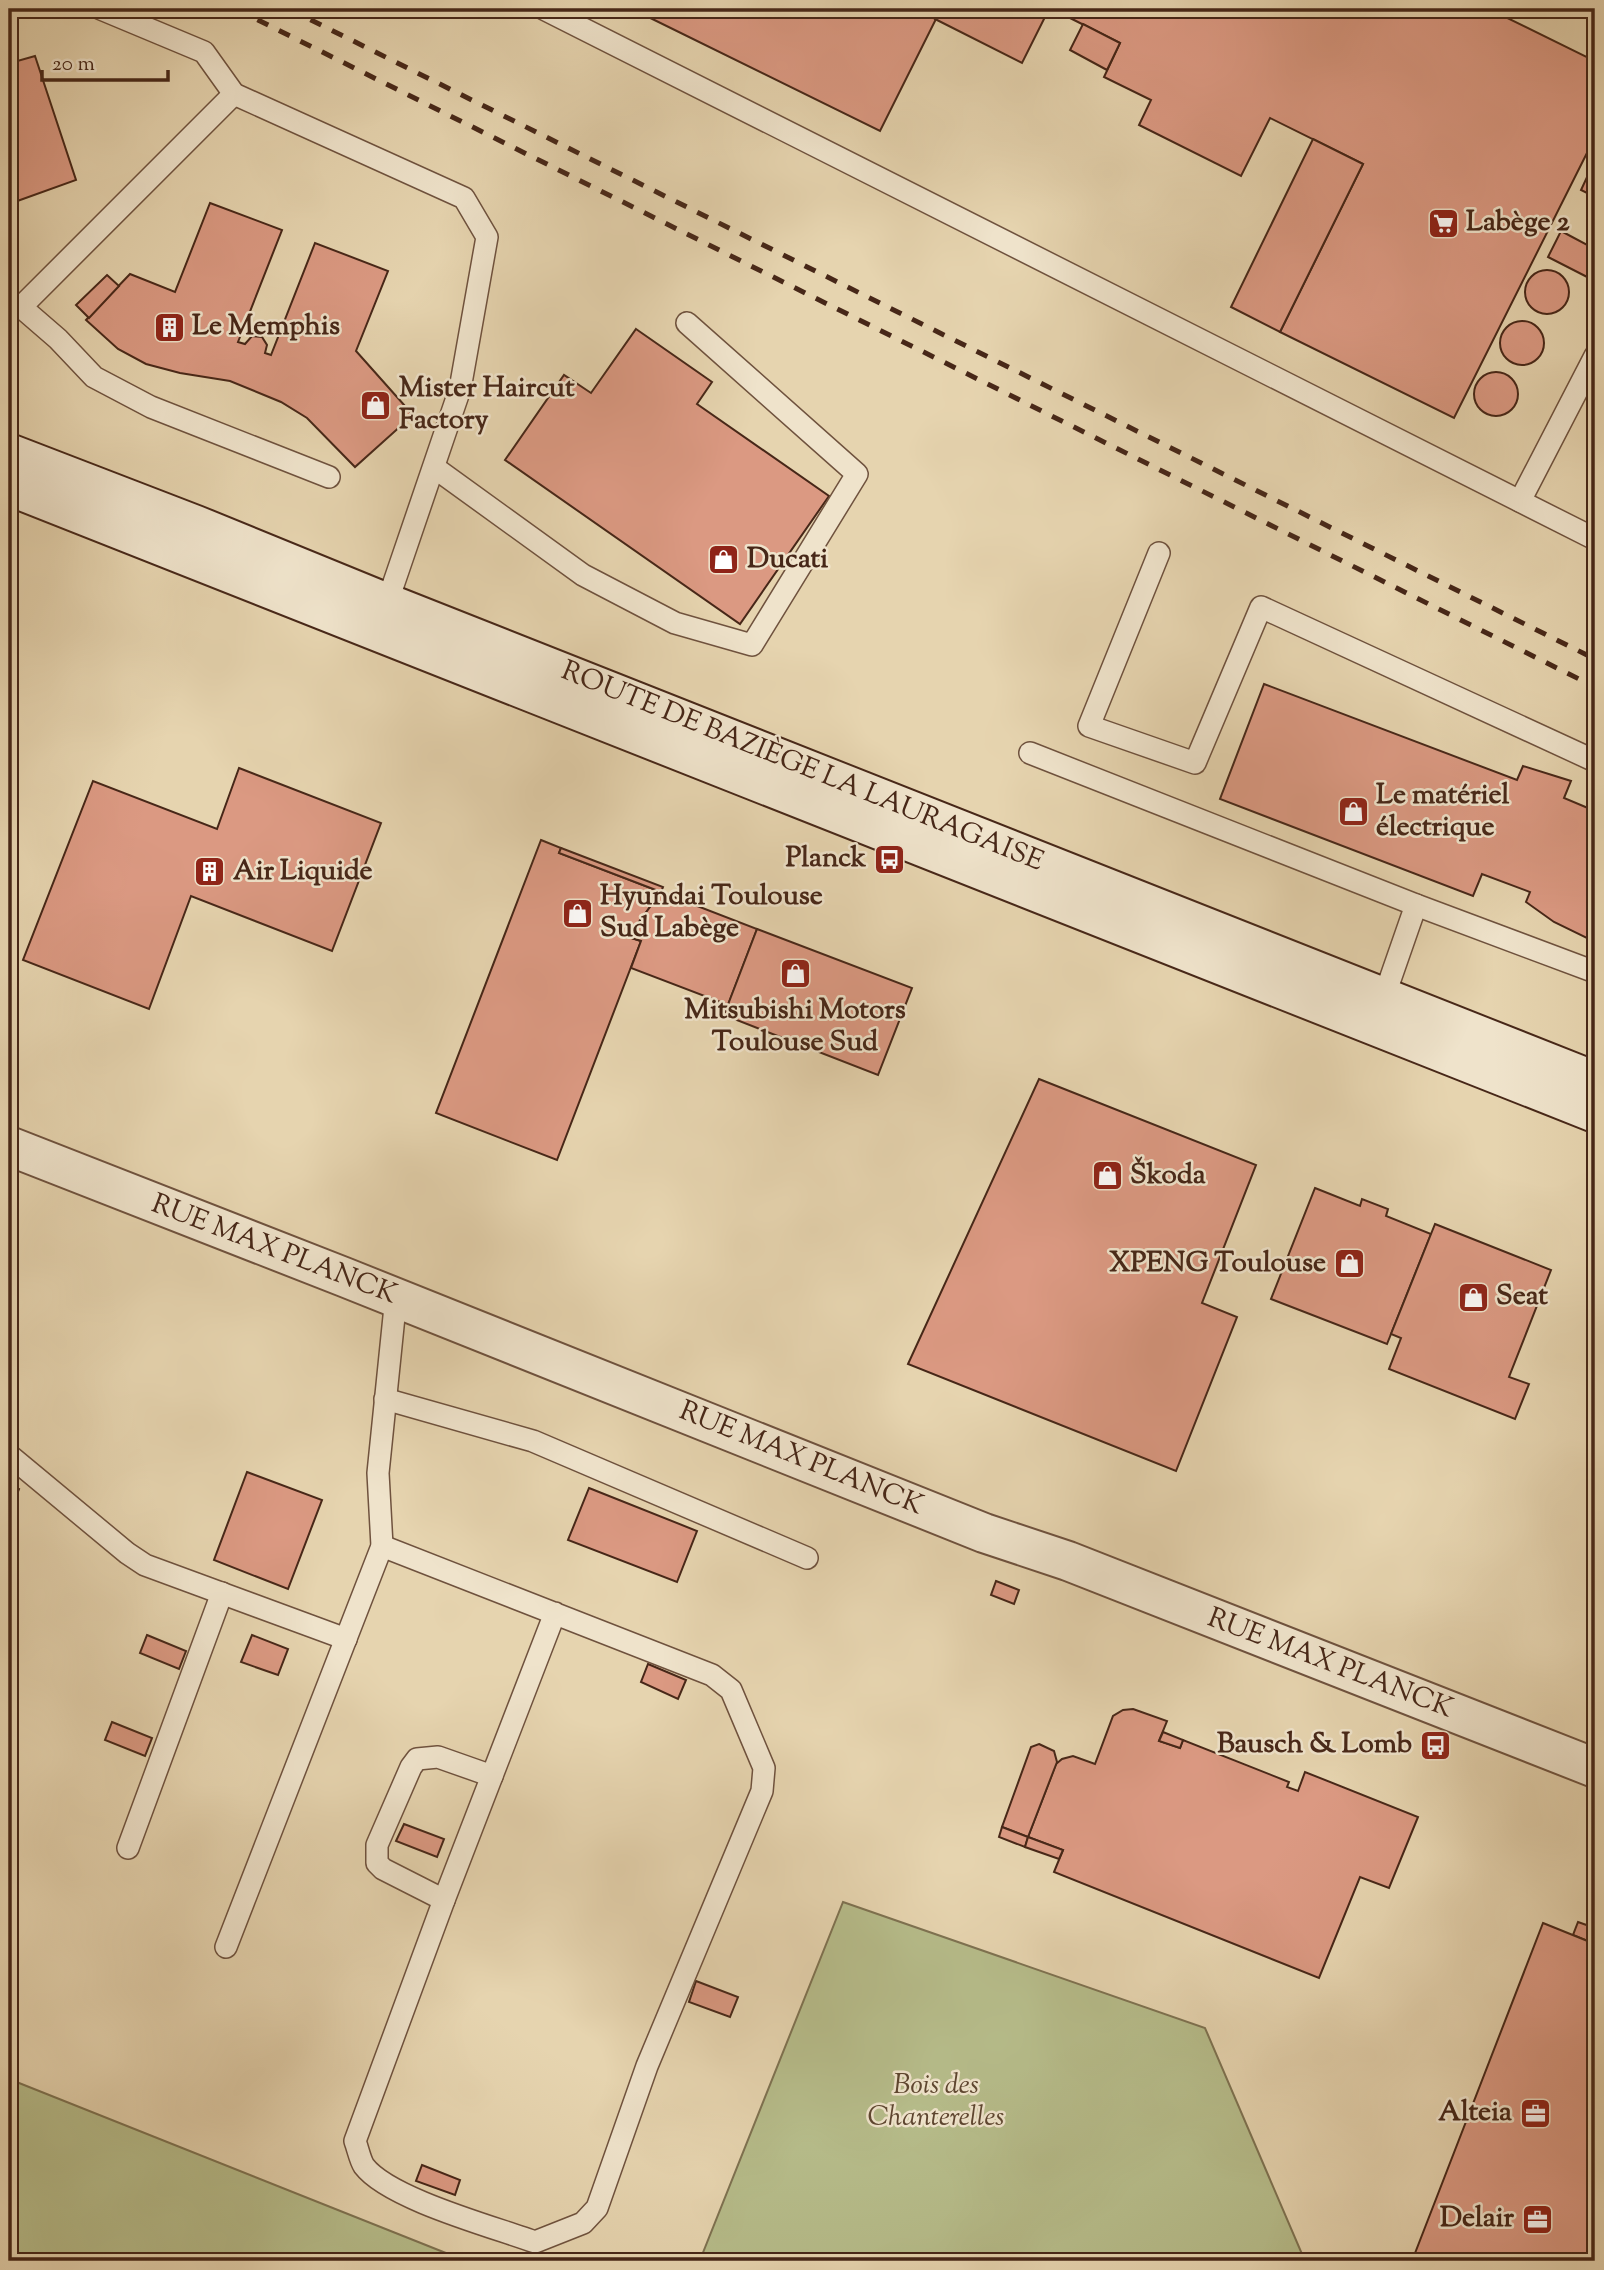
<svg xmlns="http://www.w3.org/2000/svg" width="1604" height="2270" font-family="'Sorts Mill Goudy',serif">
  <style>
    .green { fill: #b6bc8a; stroke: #7e7251; stroke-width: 2 }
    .building { fill: #db9982; stroke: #472718; stroke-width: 2 }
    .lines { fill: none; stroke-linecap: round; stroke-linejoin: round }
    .lane-casing { stroke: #6f523e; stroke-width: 24 }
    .street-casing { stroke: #6f523e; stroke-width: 42 }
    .secondary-casing { stroke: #472718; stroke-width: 42 }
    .lane { stroke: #efe3cb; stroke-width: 21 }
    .street { stroke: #efe3cb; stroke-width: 38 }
    .secondary { stroke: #efe3cb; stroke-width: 38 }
    .rail { stroke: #472718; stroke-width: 5; stroke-dasharray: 12 12; stroke-linecap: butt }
    .labels { text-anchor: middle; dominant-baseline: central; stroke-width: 5; stroke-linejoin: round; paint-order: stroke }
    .poi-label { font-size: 28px; font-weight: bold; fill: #472718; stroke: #efe3cb; text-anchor: start }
    .street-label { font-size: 28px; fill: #472718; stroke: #efe3cb }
    .park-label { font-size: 28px; font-style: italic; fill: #5d452f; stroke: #efe3cb }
  </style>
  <rect width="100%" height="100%" fill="#e6d4af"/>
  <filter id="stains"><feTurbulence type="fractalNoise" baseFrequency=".00286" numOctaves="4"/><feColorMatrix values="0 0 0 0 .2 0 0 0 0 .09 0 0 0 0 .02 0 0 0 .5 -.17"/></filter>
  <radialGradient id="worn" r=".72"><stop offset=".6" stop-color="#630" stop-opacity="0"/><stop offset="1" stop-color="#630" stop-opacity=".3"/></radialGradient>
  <g class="green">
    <polygon points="843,1902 1205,2028 1305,2261 690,2261 702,2255"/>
    <polygon points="9,2079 466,2261 9,2261"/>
  </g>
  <g class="building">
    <polygon points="632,9 941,9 880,131"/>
    <polygon points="941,9 1049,9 1022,63 935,19"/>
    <polygon points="1052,9 1489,9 1595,61 1595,137 1454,418 1280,332 1363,164 1270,118 1241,176 1139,125 1151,100 1104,77 1120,43"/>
    <polygon points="1083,24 1120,43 1107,70 1070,50"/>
    <polygon points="35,56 76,180 9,204 9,60 14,62"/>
    <polygon points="1313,139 1363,164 1280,332 1231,307"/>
    <polygon points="1595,160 1595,197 1581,190"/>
    <polygon points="210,203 282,230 238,342 245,344 252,336 262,337 267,345 265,353 271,355 315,243 388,271 356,351 413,415 355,467 307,418 281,402 230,381 180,373 146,364 118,349 86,320 130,274 175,292"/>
    <polygon points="1561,231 1595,249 1595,281 1548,257"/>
    <circle cx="1547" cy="292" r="22"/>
    <polygon points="107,275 119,286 89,318 76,305"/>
    <circle cx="1522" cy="343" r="22"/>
    <polygon points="636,329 712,382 697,404 829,496 740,624 505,460 564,375 591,393"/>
    <circle cx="1496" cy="394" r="22"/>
    <polygon points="1264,684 1517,780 1523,766 1571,781 1564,798 1595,811 1595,942 1554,922 1526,902 1530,892 1482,874 1473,896 1220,799"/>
    <polygon points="239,768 381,823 332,951 191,896 149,1009 23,960 93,781 217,829"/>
    <polygon points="541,840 561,848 559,853 661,892 628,937 641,941 557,1160 436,1113"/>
    <polygon points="561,848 663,887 661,892 559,853"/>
    <polygon points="661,892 757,929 728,1005 631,968 641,941 628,937"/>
    <polygon points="757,929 912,988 878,1075 724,1015"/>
    <polygon points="1039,1079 1256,1165 1202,1303 1237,1317 1176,1471 908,1364"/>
    <polygon points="1315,1188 1360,1206 1362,1199 1388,1209 1386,1216 1431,1234 1387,1344 1271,1299"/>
    <polygon points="1435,1224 1551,1270 1509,1377 1529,1384 1515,1419 1389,1369 1401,1338 1391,1334"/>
    <polygon points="247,1472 322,1500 288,1589 214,1560"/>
    <polygon points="9,1485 19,1489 12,1507 9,1506"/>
    <polygon points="589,1488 697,1531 677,1582 568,1540"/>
    <polygon points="996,1581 1019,1590 1014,1604 991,1595"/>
    <polygon points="147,1635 186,1651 179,1669 140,1653"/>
    <polygon points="252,1635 288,1649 278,1675 241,1662"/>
    <polygon points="648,1664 686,1680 678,1699 641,1682"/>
    <polygon points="1133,1709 1167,1721 1159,1741 1180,1748 1183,1740 1289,1782 1287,1787 1298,1791 1305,1772 1418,1817 1389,1888 1360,1877 1319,1978 1054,1872 1063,1850 1028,1837 1056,1764 1062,1759 1073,1756 1095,1764 1113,1716 1123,1710"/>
    <polygon points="112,1722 152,1738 145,1756 105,1740"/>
    <polygon points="1163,1732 1183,1740 1180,1748 1159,1741"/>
    <polygon points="1039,1744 1054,1751 1057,1762 1028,1837 1002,1827 1031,1747"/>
    <polygon points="404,1824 444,1839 437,1857 396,1841"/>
    <polygon points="1002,1827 1028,1837 1025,1847 999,1837"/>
    <polygon points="1028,1837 1063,1850 1059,1859 1025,1847"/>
    <polygon points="1578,1922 1595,1928 1595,1944 1573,1935"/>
    <polygon points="1543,1923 1595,1944 1595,2261 1412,2261"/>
    <polygon points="696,1981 738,1997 730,2017 689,2002"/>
    <polygon points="422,2165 460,2180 455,2195 416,2181"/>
  </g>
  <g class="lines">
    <defs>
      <g id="lane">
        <polyline points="101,9 204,52 234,94 464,198 487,237 460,389 387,603"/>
        <polyline points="544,9 1595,539"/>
        <polyline points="21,307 58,339 94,377 151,407 329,477"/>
        <polyline points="9,309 21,307 234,94"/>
        <polyline points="435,468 583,575 675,623 752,645 857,474 687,323"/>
        <polyline points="1520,501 1595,356"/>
        <polyline points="1159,553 1089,726 1195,763 1261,607 1595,761"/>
        <polyline points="1030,753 1416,905 1595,972"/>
        <polyline points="1384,997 1416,905"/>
        <polyline points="385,1399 533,1441 807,1558"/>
        <polyline points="9,1455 127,1553 145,1565 346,1639"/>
        <path d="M 382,1546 L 712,1675 L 731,1690 L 764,1768 L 762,1791 L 647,2066 L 597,2208 L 583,2223 L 535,2242 C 494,2227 389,2199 364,2166 C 360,2160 358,2149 355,2141 L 444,1900 L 555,1613"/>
        <polyline points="128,1848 222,1593"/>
        <polyline points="444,1900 383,1869 377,1863 377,1845 411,1767 417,1759 438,1757 492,1776"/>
        <polyline points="226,1947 382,1546 378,1473 396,1297"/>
      </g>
      <polyline id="street" points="9,1146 344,1277 984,1533 1068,1561 1595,1768"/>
      <g id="secondary">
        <polyline points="9,453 196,525 387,603 1595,1081"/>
        <polyline points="9,486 1595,1113"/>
      </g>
    </defs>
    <use href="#lane" class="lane-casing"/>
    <use href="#street" class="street-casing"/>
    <use href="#secondary" class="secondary-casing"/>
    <use href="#lane" class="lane"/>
    <use href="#street" class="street"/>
    <use href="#secondary" class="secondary"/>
    <g class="rail">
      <polyline points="236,9 1595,687"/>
      <polyline points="289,9 1595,659"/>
    </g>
  </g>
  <defs>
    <symbol id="supermarket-square" viewBox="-11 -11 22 22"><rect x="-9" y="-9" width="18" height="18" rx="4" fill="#8f2418" stroke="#efe3cb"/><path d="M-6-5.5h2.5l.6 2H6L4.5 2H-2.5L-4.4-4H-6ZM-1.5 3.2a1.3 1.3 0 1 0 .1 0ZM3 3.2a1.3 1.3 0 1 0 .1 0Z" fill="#fff"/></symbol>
    <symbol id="building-square" viewBox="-11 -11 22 22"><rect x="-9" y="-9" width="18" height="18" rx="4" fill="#8f2418" stroke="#efe3cb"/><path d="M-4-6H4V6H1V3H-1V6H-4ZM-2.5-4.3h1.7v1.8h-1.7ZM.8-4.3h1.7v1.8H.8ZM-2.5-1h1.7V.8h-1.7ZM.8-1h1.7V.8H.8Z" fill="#fff"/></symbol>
    <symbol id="shop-square" viewBox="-11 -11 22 22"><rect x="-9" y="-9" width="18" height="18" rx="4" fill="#8f2418" stroke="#efe3cb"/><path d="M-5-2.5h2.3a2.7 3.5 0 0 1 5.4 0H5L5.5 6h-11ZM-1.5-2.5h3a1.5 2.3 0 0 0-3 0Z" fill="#fff"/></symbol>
    <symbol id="bus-square" viewBox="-11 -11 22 22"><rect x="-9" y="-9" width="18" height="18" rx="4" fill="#8f2418" stroke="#efe3cb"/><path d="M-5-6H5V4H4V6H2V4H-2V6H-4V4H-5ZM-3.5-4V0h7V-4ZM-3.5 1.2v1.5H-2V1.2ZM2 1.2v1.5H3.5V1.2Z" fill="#fff"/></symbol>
    <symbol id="office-square" viewBox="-11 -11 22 22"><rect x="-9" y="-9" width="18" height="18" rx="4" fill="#8f2418" stroke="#efe3cb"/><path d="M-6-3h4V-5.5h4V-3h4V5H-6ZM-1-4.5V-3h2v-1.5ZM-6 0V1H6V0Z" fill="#fff"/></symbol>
  </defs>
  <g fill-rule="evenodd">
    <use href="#supermarket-square" x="1426" y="206" width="35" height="35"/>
    <use href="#building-square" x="152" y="310" width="35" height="35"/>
    <use href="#shop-square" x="358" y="388" width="35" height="35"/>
    <use href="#shop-square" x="706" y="542" width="35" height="35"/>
    <use href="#shop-square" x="1336" y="794" width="35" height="35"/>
    <use href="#bus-square" x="872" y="842" width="35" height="35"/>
    <use href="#building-square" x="192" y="854" width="35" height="35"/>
    <use href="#shop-square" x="560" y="896" width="35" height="35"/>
    <use href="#shop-square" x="778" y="956" width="35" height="35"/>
    <use href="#shop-square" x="1090" y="1158" width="35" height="35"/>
    <use href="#shop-square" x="1332" y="1246" width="35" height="35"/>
    <use href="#shop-square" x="1456" y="1280" width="35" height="35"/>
    <use href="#bus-square" x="1418" y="1728" width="35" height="35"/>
    <use href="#office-square" x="1518" y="2096" width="35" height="35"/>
    <use href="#office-square" x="1520" y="2202" width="35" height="35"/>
  </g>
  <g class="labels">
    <g class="poi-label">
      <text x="1466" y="223">Labège 2</text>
      <text x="192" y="327">Le Memphis</text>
      <text x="399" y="389">Mister Haircut<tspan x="399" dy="32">Factory</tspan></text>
      <text x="747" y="560">Ducati</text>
      <text x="1376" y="796">Le matériel<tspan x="1376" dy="32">électrique</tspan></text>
      <text x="866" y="859" text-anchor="end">Planck</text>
      <text x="233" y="872">Air Liquide</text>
      <text x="600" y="897">Hyundai Toulouse<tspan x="600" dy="32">Sud Labège</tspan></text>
      <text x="795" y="1011" text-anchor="middle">Mitsubishi Motors<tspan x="795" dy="32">Toulouse Sud</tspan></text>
      <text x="1130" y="1176">Škoda</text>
      <text x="1326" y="1264" text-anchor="end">XPENG Toulouse</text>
      <text x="1496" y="1297">Seat</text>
      <text x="1412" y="1745" text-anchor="end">Bausch &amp; Lomb</text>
      <text x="1512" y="2113" text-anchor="end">Alteia</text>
      <text x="1514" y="2219" text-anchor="end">Delair</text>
    </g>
    <g class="street-label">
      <text transform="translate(802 767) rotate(22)">ROUTE DE BAZIÈGE LA LAURAGAISE</text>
      <text transform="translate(274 1250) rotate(21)">RUE MAX PLANCK</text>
      <text transform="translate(801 1459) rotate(22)">RUE MAX PLANCK</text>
      <text transform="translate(1330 1664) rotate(21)">RUE MAX PLANCK</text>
    </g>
    <g class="park-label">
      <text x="936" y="2086">Bois des<tspan x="936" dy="32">Chanterelles</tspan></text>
    </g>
  </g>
  <rect width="1604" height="2270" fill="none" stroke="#e6d4af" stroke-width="35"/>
  <rect x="10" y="10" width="1583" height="2249" fill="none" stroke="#472718" stroke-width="3.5"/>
  <rect x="18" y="18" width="1569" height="2235" fill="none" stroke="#472718" stroke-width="2"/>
  <path d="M42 70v10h126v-10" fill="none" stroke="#472718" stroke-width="3.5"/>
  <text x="52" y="70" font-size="21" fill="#472718" stroke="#efe3cb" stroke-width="5" paint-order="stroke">20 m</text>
  <rect width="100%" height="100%" filter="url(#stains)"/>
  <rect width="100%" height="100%" fill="url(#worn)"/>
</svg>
